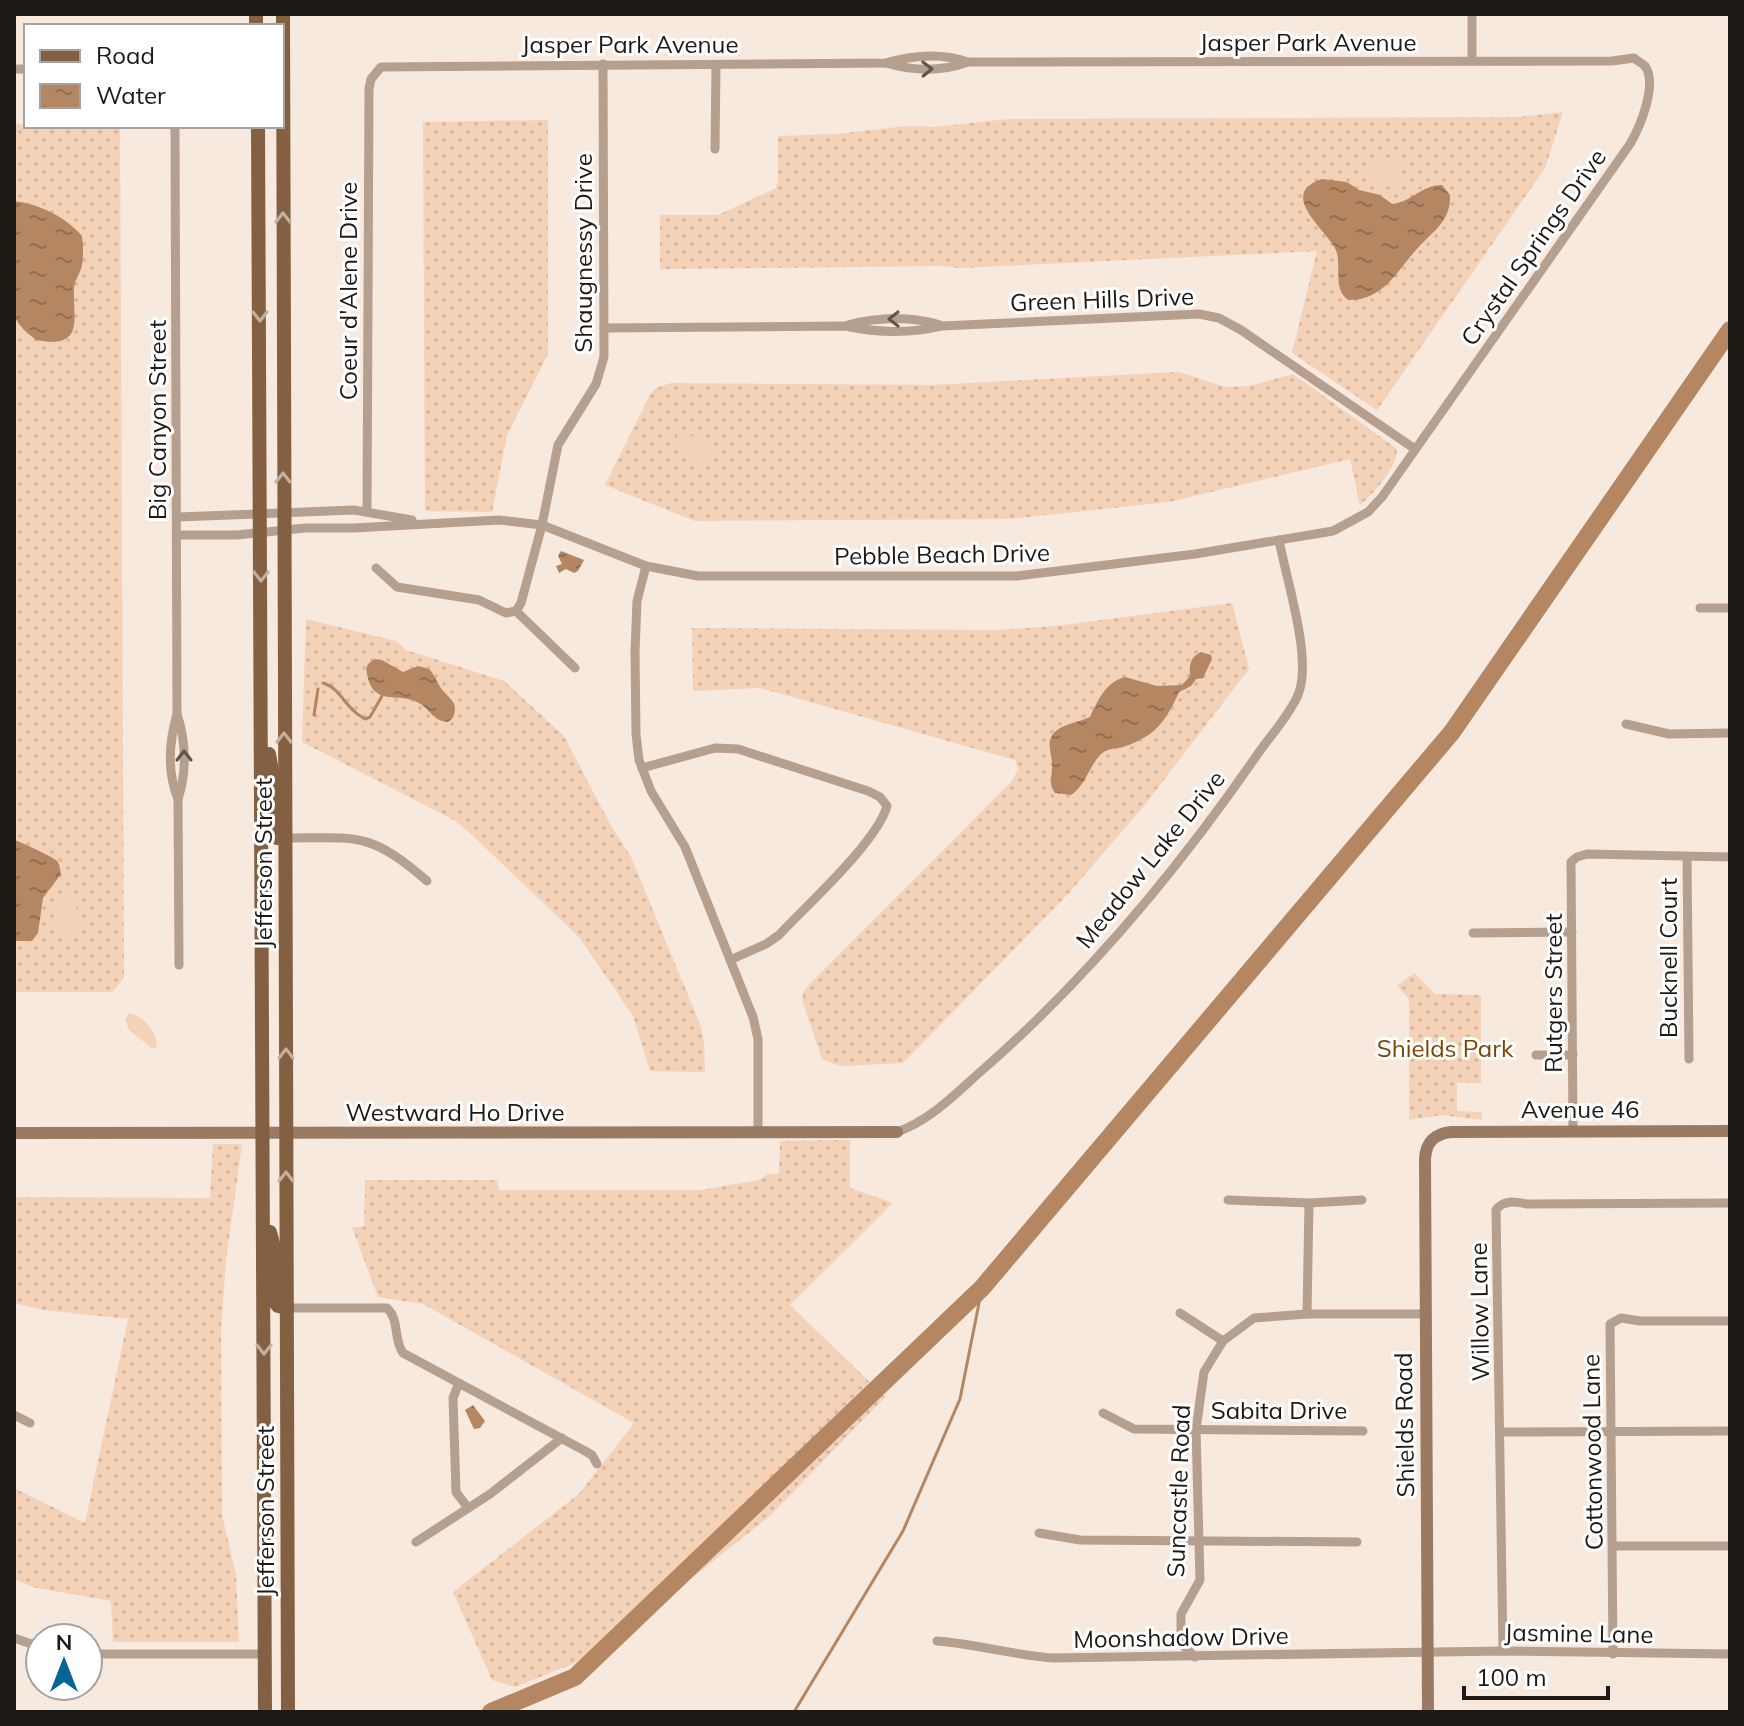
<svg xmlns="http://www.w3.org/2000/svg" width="1744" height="1726" font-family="Mulish,sans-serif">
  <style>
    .grass { fill: url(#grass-dots) }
    .pitch { fill: #f3d2b8 }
    .water { fill: url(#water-ripples) }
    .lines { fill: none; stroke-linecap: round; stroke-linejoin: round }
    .stream { stroke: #b48662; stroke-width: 3 }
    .river { stroke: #b48662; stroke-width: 18 }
    .street { stroke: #b59f8f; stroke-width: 9 }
    .secondary { stroke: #997a63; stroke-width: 12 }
    .primary { stroke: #846043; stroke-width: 14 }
    .oneway { stroke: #61554c }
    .oneway2 { stroke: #c2b0a1 }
    .labels { text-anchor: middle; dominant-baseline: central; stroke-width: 6; stroke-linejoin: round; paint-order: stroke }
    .street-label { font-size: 24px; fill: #1d1915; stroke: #fff }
    .park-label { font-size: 24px; fill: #7e4402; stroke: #fff }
  </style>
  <defs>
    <pattern id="grass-dots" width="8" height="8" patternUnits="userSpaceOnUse" patternTransform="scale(2)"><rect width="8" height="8" fill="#f3d2b8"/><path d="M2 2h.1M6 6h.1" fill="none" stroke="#d0b49d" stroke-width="1.8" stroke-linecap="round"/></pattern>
    <pattern id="water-ripples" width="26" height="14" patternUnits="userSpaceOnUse" patternTransform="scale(2)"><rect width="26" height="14" fill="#b48662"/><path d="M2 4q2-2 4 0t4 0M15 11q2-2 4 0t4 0" fill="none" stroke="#926d50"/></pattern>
  </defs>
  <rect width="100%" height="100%" fill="#f7e9de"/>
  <g class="grass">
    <polygon points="1563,112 1545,168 1377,410 1292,353 1317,251 960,268 943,266 660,269 660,215 718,215 776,188 778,180 778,136 837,134 906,126 935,127 1008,119 1520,117"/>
    <polygon points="548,120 548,354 507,435 492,512 425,511 423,122"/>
    <polygon points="14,124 120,126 124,978 112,992 14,992"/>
    <path d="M 1179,372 L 1225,387 L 1250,386 L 1293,374 L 1393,446 L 1397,449 C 1397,468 1374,493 1360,505 L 1350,459 L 1169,502 L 1008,519 L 695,521 L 605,485 L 651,393 L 656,388 L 671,383 L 932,385 Z"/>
    <polygon points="1232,603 1249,669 1143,807 1068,894 903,1063 840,1066 822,1059 802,1000 804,990 1012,781 1018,769 1015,760 760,688 693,691 692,628 998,630 1056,626"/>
    <polygon points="306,619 396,641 406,650 504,681 564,736 610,824 631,857 700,1024 704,1043 705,1072 650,1071 633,1016 579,937 472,835 454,820 302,742"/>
    <polygon points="1414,973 1435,994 1481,995 1481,1083 1457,1083 1457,1111 1482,1112 1482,1120 1442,1115 1409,1120 1409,999 1397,986"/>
    <polygon points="850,1140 850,1188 893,1203 790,1305 885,1397 772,1514 597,1654 515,1687 492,1680 453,1592 580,1493 634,1423 423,1304 378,1297 352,1227 364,1227 365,1180 497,1180 499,1190 701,1190 759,1180 768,1174 779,1174 780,1141"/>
    <polygon points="213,1144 242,1144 226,1260 221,1330 222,1515 236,1574 239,1642 113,1642 111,1601 33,1587 14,1579 14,1488 85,1523 128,1319 44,1310 14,1303 14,1197 210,1198"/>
    <polygon points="1428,1710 1730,1711 1730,1712 1428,1712"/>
  </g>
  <g class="pitch">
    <circle cx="1385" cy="172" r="15"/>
    <polygon points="685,432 709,446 710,456 703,465 690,462 676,445 677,436"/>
    <path d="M 65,896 L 74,900 L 80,920 L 73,934 L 64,937 L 57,931 C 50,918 54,905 65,896 Z"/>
    <path d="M 129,1013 C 143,1015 158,1033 157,1047 L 153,1049 L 129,1030 L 125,1019 Z"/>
  </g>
  <g class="water">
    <path d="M 1322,179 L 1347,182 L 1359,190 L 1380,195 L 1392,204 C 1412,202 1421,185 1442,185 L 1450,195 C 1451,223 1431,232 1415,251 C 1396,273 1382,301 1348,300 C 1333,289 1341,269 1337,253 C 1332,233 1274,195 1322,179 Z"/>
    <path d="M 14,201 C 39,204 66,217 82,236 C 83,247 84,259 81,269 C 79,275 75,280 74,287 C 72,316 87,350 36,340 L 24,330 L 14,317 Z"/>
    <polygon points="561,551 584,560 578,571 574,573 566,569 559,573 556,566 562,564 558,556"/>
    <path d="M 1201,652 L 1211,655 L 1212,659 L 1203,678 L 1196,679 L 1191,686 L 1179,692 C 1166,721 1156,736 1123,747 C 1115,749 1107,748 1100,755 C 1089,767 1085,786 1071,795 L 1055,793 C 1048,783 1052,778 1052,767 C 1053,759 1048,748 1050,740 C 1055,724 1078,723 1090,717 C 1098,700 1106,682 1125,677 L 1157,686 L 1182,685 L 1190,676 C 1189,666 1190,657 1201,652 Z"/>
    <path d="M 375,659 L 382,660 L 403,672 L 418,666 L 429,669 C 434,674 436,679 439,685 C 447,699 460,700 453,718 L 448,722 C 432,721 430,708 417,702 C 397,692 373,707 367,674 C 365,666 368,663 375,659 Z"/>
    <path d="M 14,840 C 19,841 55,858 57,861 C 60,864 60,870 61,874 L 43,898 L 38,933 L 32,941 L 14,941 Z"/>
    <polygon points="473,1405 485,1421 480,1428 474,1429 465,1410"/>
  </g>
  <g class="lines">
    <g class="stream">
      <path d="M 323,683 C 341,688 345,709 365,719 L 370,717 L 382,696"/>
      <polyline points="314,715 318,689"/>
      <polyline points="794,1712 903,1531 960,1399 982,1288"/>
    </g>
    <polyline class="river" points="491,1712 575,1677 982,1288 1452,732 1730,330"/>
    <g class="street">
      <polyline points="1472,14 1472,61"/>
      <polyline points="14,69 26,69"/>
      <path d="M 175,126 L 177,714 C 169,742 167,772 178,799"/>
      <polyline points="715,149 716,65"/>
      <path d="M 848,325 C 879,317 910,316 940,325"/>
      <path d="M 604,328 L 845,326 C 878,333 909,334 942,326 L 1199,314 L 1219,318 L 1241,330 L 1415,449"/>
      <path d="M 367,512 L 369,89 L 371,79 L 381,67 L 886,63 C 913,55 942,53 968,62"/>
      <polyline points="178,517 354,510 412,520"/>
      <path d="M 177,535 L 237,535 L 305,528 L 354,528 L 499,520 L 542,525 L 646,566 L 698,576 L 1017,576 L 1195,554 L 1333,531 L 1368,512 L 1382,497 L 1630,144 C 1640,127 1658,84 1645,66 C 1642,63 1637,61 1634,58 L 1612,61 L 968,62 C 941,72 913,71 886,63"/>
      <polyline points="646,566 637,601 635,652 636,734 639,760 651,791 685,847 753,1017 758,1039 758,1133"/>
      <polyline points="376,568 397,587 479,600 506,613 516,611 521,603 542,525 558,445 596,384 604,357 603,64"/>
      <polyline points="1700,608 1730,608"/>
      <polyline points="516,611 575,668"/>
      <path d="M 177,714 C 186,741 187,772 178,799 L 179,965"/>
      <polyline points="1626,724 1669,734 1730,733"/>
      <path d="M 642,768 L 715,748 L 738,749 L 868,791 L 880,797 L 887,806 C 877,842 807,905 779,935 L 766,944 L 730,960"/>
      <path d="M 285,838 C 358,838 369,831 427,881"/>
      <polyline points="1687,857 1689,1059"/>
      <polyline points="1473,933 1572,932"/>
      <polyline points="1536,1055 1573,1055"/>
      <polyline points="1573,1131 1571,862 1577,857 1587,854 1730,857"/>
      <path d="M 897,1132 C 929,1121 953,1096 979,1073 C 1085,981 1177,871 1257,755 C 1270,736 1289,716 1298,695 C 1313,659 1286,579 1279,540"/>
      <polyline points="1228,1200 1309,1203 1362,1200"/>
      <path d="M 287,1308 L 387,1308 C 400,1320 393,1339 403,1353 L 585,1451 L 592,1455 L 597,1464"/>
      <polyline points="1180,1313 1223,1341"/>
      <polyline points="1307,1314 1309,1203"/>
      <polyline points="459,1383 453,1398 456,1492 468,1508"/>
      <polyline points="1103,1413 1134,1429 1363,1431"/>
      <polyline points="14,1415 30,1423"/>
      <polyline points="1501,1432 1730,1431"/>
      <polyline points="1039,1533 1080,1540 1357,1542"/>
      <polyline points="416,1542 490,1494 562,1438"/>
      <polyline points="1613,1546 1730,1546"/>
      <polyline points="14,1638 40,1647"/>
      <path d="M 937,1641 C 976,1644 1013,1655 1053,1658 L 1503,1651 L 1730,1654"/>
      <path d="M 1503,1651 L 1496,1210 C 1504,1199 1516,1202 1527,1204 L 1730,1203"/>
      <polyline points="88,1654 265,1654"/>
      <polyline points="1613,1654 1610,1324 1621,1318 1640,1321 1730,1321"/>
      <polyline points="1195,1657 1181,1643 1181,1614 1200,1580 1196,1429 1204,1372 1223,1341 1254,1318 1307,1314 1425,1314"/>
    </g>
    <g class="secondary">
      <polyline points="14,1133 897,1132"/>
      <path d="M 1428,1712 L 1425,1159 C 1426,1142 1434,1134 1451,1132 L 1730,1131"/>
    </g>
    <g class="primary">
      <polyline points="256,14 256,26"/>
      <polyline points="283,14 288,1712"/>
      <polyline points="258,126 265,1712"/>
      <polyline points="269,754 273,777 274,833 277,838 285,838"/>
      <polyline points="270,1232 275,1251 275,1302 278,1306 287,1308"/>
    </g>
  </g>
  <defs><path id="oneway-chevron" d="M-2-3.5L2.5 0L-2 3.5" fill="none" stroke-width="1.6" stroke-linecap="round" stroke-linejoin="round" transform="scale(2)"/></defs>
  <g class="oneway">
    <use href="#oneway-chevron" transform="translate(927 69) rotate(-1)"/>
    <use href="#oneway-chevron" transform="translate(894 319) rotate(180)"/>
    <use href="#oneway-chevron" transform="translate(184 756) rotate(-90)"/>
  </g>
  <g class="oneway2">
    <use href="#oneway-chevron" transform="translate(283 218) rotate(-90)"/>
    <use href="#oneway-chevron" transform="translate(260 316) rotate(90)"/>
    <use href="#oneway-chevron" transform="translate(283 478) rotate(-90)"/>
    <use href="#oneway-chevron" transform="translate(261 576) rotate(90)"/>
    <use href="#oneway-chevron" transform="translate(284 738) rotate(-90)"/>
    <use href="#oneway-chevron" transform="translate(286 1054) rotate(-90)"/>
    <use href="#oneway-chevron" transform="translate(286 1177) rotate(-90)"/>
    <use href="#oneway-chevron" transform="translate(264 1349) rotate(90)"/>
  </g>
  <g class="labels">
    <g class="street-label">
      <text x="1308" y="42">Jasper Park Avenue</text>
      <text x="630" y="44">Jasper Park Avenue</text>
      <text transform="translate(1533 247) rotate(-55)">Crystal Springs Drive</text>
      <text transform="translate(583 253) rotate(-90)">Shaugnessy Drive</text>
      <text transform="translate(348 291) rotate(-90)">Coeur d'Alene Drive</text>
      <text transform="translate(1102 299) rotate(-2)">Green Hills Drive</text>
      <text transform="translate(157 420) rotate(-90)">Big Canyon Street</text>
      <text transform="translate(942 554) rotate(-1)">Pebble Beach Drive</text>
      <text transform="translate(1150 859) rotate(-51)">Meadow Lake Drive</text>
      <text transform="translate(263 863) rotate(-90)">Jefferson Street</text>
      <text transform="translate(1668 958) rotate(-90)">Bucknell Court</text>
      <text transform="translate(1553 993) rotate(-90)">Rutgers Street</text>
      <text x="1580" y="1109">Avenue 46</text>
      <text x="455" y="1112">Westward Ho Drive</text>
      <text transform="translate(1479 1312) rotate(-91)">Willow Lane</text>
      <text x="1279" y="1410">Sabita Drive</text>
      <text transform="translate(1404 1425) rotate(-91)">Shields Road</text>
      <text transform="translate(1592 1452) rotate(-91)">Cottonwood Lane</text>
      <text transform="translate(1178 1491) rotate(-88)">Suncastle Road</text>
      <text transform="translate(265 1511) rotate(-90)">Jefferson Street</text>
      <text transform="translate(1579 1633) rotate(1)">Jasmine Lane</text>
      <text transform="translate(1181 1637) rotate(-1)">Moonshadow Drive</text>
    </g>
    <g class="park-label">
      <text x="1445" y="1048">Shields Park</text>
    </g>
  </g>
  <rect width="1744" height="1726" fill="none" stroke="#1d1915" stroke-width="32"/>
  <rect x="24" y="24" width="260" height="104" fill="#ffffff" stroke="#a5a3a1" stroke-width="2"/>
  <rect x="40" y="50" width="40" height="12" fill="#846043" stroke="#a5a3a1" stroke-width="2"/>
  <text x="96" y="64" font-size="24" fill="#1d1915">Road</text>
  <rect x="40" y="84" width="40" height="24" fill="url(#water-ripples)" stroke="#a5a3a1" stroke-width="2"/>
  <text x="96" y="104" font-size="24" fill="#1d1915">Water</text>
  <g transform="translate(64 1662)"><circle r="38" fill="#ffffff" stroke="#a5a3a1" stroke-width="2"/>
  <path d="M0-6L14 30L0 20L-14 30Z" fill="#066595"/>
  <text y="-12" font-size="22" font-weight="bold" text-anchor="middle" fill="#1d1915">N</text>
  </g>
  <path d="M1464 1686v12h144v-12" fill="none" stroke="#1d1915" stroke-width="4"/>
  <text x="1476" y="1686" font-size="24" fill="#1d1915" stroke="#ffffff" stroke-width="6" paint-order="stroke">100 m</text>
</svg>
